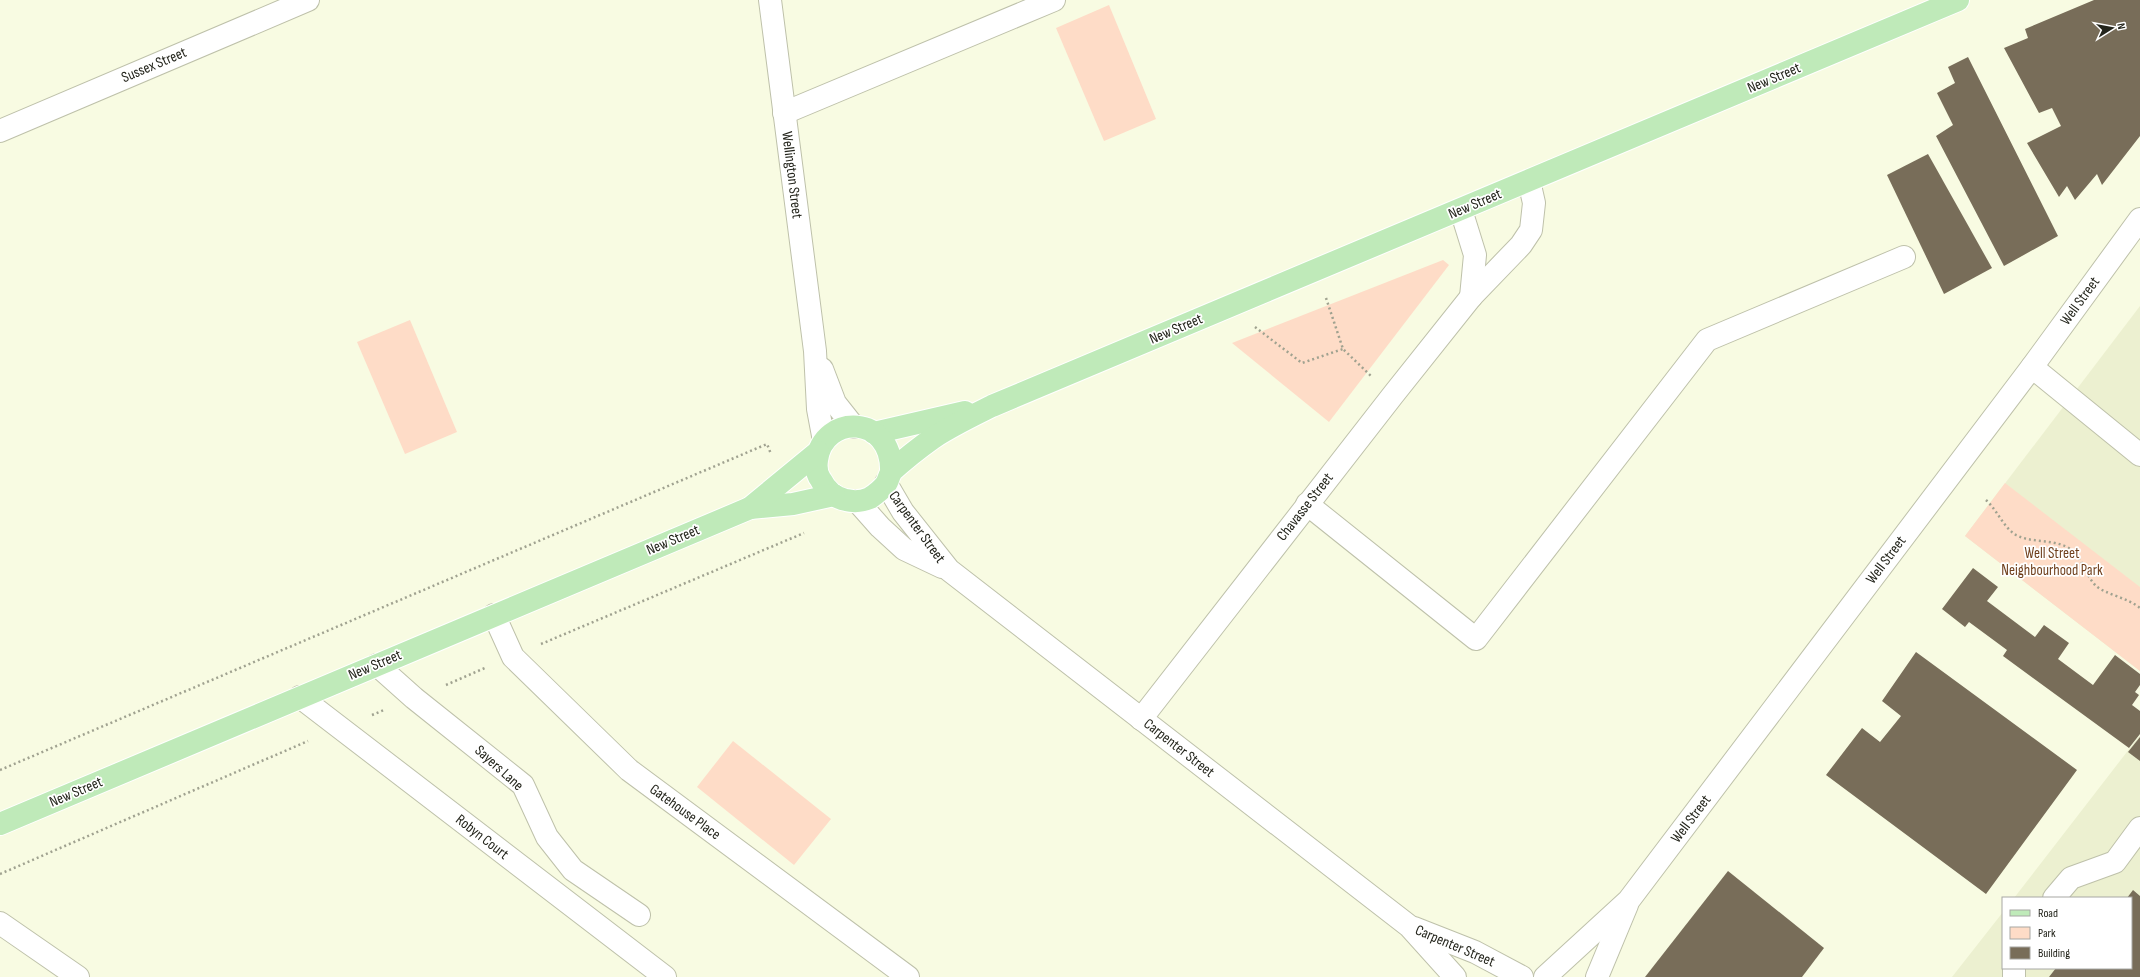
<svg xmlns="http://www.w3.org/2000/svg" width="2140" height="977" font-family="'Sofia Sans Condensed',sans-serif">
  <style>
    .built { fill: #ecf0d0 }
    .green { fill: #fedcc7 }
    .building { fill: #786d59 }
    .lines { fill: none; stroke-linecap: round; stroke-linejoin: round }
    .minor-casing { stroke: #bec1aa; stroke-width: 24 }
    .major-casing { stroke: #fff; stroke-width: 24 }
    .path { stroke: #a0a290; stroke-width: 2.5; stroke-dasharray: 2 3; stroke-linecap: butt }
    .minor { stroke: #fff; stroke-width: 22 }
    .major { stroke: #bfeab9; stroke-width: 22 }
    .labels { text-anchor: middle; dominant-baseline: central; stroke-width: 3.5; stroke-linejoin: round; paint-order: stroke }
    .street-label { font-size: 15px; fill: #24251c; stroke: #fff }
    .park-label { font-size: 15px; fill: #6f3f1c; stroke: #fff }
  </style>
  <rect width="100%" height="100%" fill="#f8fbe2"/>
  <g class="built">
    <polygon points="2140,306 2140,671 1965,536"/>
    <polygon points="2140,735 2140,977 1952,977 2003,912 2003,968 2131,968 2131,898 2014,898"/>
  </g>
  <g class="green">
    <polygon points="1109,5 1156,119 1104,141 1056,28"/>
    <polygon points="1443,260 1449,265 1329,422 1232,343"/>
    <polygon points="410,320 457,432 405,454 357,342"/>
    <polygon points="2005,483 2140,587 2140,671 1965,536"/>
    <polygon points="733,741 831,819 794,865 697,787"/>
  </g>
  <g class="building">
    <polygon points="2094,0 2140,0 2140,136 2102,185 2097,174 2075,200 2067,186 2059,197 2027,143 2061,126 2052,108 2039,113 2004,48 2028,38 2025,29"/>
    <polygon points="1968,57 2058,236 2004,266 1936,136 1953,125 1937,93 1955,83 1948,67"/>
    <polygon points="1928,154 1992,268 1944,294 1887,175"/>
    <polygon points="1973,568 1998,587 1987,601 2035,637 2044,625 2069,643 2058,659 2093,685 2115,655 2140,674 2140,685 2135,692 2139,695 2132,705 2140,711 2140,734 2129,748 2003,656 2007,650 1969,622 1965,627 1942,609"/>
    <polygon points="1916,652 2077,770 1986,894 1826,775 1862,728 1880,742 1901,716 1882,701"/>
    <polygon points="2140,737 2140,761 2128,752"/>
    <polygon points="1728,871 1824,948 1802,977 1645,977"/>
    <polygon points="2133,890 2140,896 2140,977 2049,977 2056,968 2131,968 2131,898 2127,898"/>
  </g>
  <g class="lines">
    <defs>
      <g id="minor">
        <polyline points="770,0 815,351 818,409 824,441"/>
        <polyline points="784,113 1054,0"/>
        <polyline points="0,131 308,0"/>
        <polyline points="1461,210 1475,255 1471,297"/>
        <polyline points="2032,367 2140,455"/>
        <polyline points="822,369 835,403 854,427"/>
        <polyline points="886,483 903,512 949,570 1409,926 1455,977"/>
        <polyline points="857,501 880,527 904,549 942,567"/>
        <polyline points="1307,504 1476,639 1707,340 1904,257"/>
        <polyline points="494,615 513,657 629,770 908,977"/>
        <polyline points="377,665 414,698 523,785 547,837 573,870 639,915"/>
        <polyline points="300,697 665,977"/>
        <polyline points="1141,719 1393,395 1471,297 1521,245 1531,230 1534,203 1529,181"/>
        <polyline points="2054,898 2071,878 2115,862 2140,828"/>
        <polyline points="0,923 78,977"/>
        <polyline points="1414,928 1475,952 1522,977"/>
        <polyline points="1545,977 1629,900 2032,367 2140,219"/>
        <polyline points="1597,977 1627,905"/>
        <polyline points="2014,977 2014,968"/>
      </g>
      <g id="major">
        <polyline points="874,433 965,412"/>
        <path d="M 891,472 C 893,414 823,413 817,460 C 816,467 817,475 821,480 C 826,490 835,498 846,500 C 854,502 863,501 870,498 C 876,494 882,489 886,484 C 889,479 889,474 893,470 C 905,459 919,448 933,438 C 951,426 972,416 992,406 L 1958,0"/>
        <polyline points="750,508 793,504 834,495"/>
        <polyline points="0,824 750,508 818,452"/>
      </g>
    </defs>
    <use href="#minor" class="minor-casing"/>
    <use href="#major" class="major-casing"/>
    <g class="path">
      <polyline points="1326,298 1343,349 1371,376"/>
      <polyline points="1255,327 1302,363 1343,349"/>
      <path d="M 1986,500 C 1998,511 2003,527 2016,535 C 2031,543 2051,539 2067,547 C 2083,556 2084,574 2096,586 C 2105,594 2128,598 2140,608"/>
      <polyline points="541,644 804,533"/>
      <polyline points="446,685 485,668"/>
      <polyline points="372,715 384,710"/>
      <polyline points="0,770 767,444 771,454"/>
      <polyline points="0,874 308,741"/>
    </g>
    <use href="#minor" class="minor"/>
    <use href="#major" class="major"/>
  </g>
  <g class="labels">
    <g class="street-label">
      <text transform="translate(154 65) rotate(-23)">Sussex Street</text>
      <text transform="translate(1774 78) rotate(-23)">New Street</text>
      <text transform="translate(792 175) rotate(83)">Wellington Street</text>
      <text transform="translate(1475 204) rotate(-23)">New Street</text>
      <text transform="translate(2080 301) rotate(-54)">Well Street</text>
      <text transform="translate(1176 329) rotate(-23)">New Street</text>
      <text transform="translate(1305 507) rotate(-52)">Chavasse Street</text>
      <text transform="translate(917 527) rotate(54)">Carpenter Street</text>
      <text transform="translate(673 540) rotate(-23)">New Street</text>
      <text transform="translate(1886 560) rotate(-53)">Well Street</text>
      <text transform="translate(375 665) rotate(-23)">New Street</text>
      <text transform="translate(1179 748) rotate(38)">Carpenter Street</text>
      <text transform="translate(499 768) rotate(42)">Sayers Lane</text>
      <text transform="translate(76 792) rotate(-23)">New Street</text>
      <text transform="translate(685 812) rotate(36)">Gatehouse Place</text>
      <text transform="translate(1691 819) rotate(-53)">Well Street</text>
      <text transform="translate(482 837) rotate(38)">Robyn Court</text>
      <text transform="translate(1455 946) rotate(23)">Carpenter Street</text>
    </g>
    <g class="park-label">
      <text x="2052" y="553">Well Street<tspan x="2052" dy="17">Neighbourhood Park</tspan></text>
    </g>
  </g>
  <rect x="2002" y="897" width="130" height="72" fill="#ffffff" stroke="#a7a8a4"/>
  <rect x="2010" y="910" width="20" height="6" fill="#bfeab9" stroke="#a7a8a4"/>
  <text x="2038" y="917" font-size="12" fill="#24251c">Road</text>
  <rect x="2010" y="927" width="20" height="12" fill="#fedcc7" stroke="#a7a8a4"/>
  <text x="2038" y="937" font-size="12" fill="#24251c">Park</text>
  <rect x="2010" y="947" width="20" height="12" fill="#786d59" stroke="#a7a8a4"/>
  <text x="2038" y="957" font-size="12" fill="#24251c">Building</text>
  <g transform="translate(2112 28) rotate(79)" stroke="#ffffff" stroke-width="3" paint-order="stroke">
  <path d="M0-3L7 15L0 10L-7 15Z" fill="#24251c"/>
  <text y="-6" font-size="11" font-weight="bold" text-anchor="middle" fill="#24251c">N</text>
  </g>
</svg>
